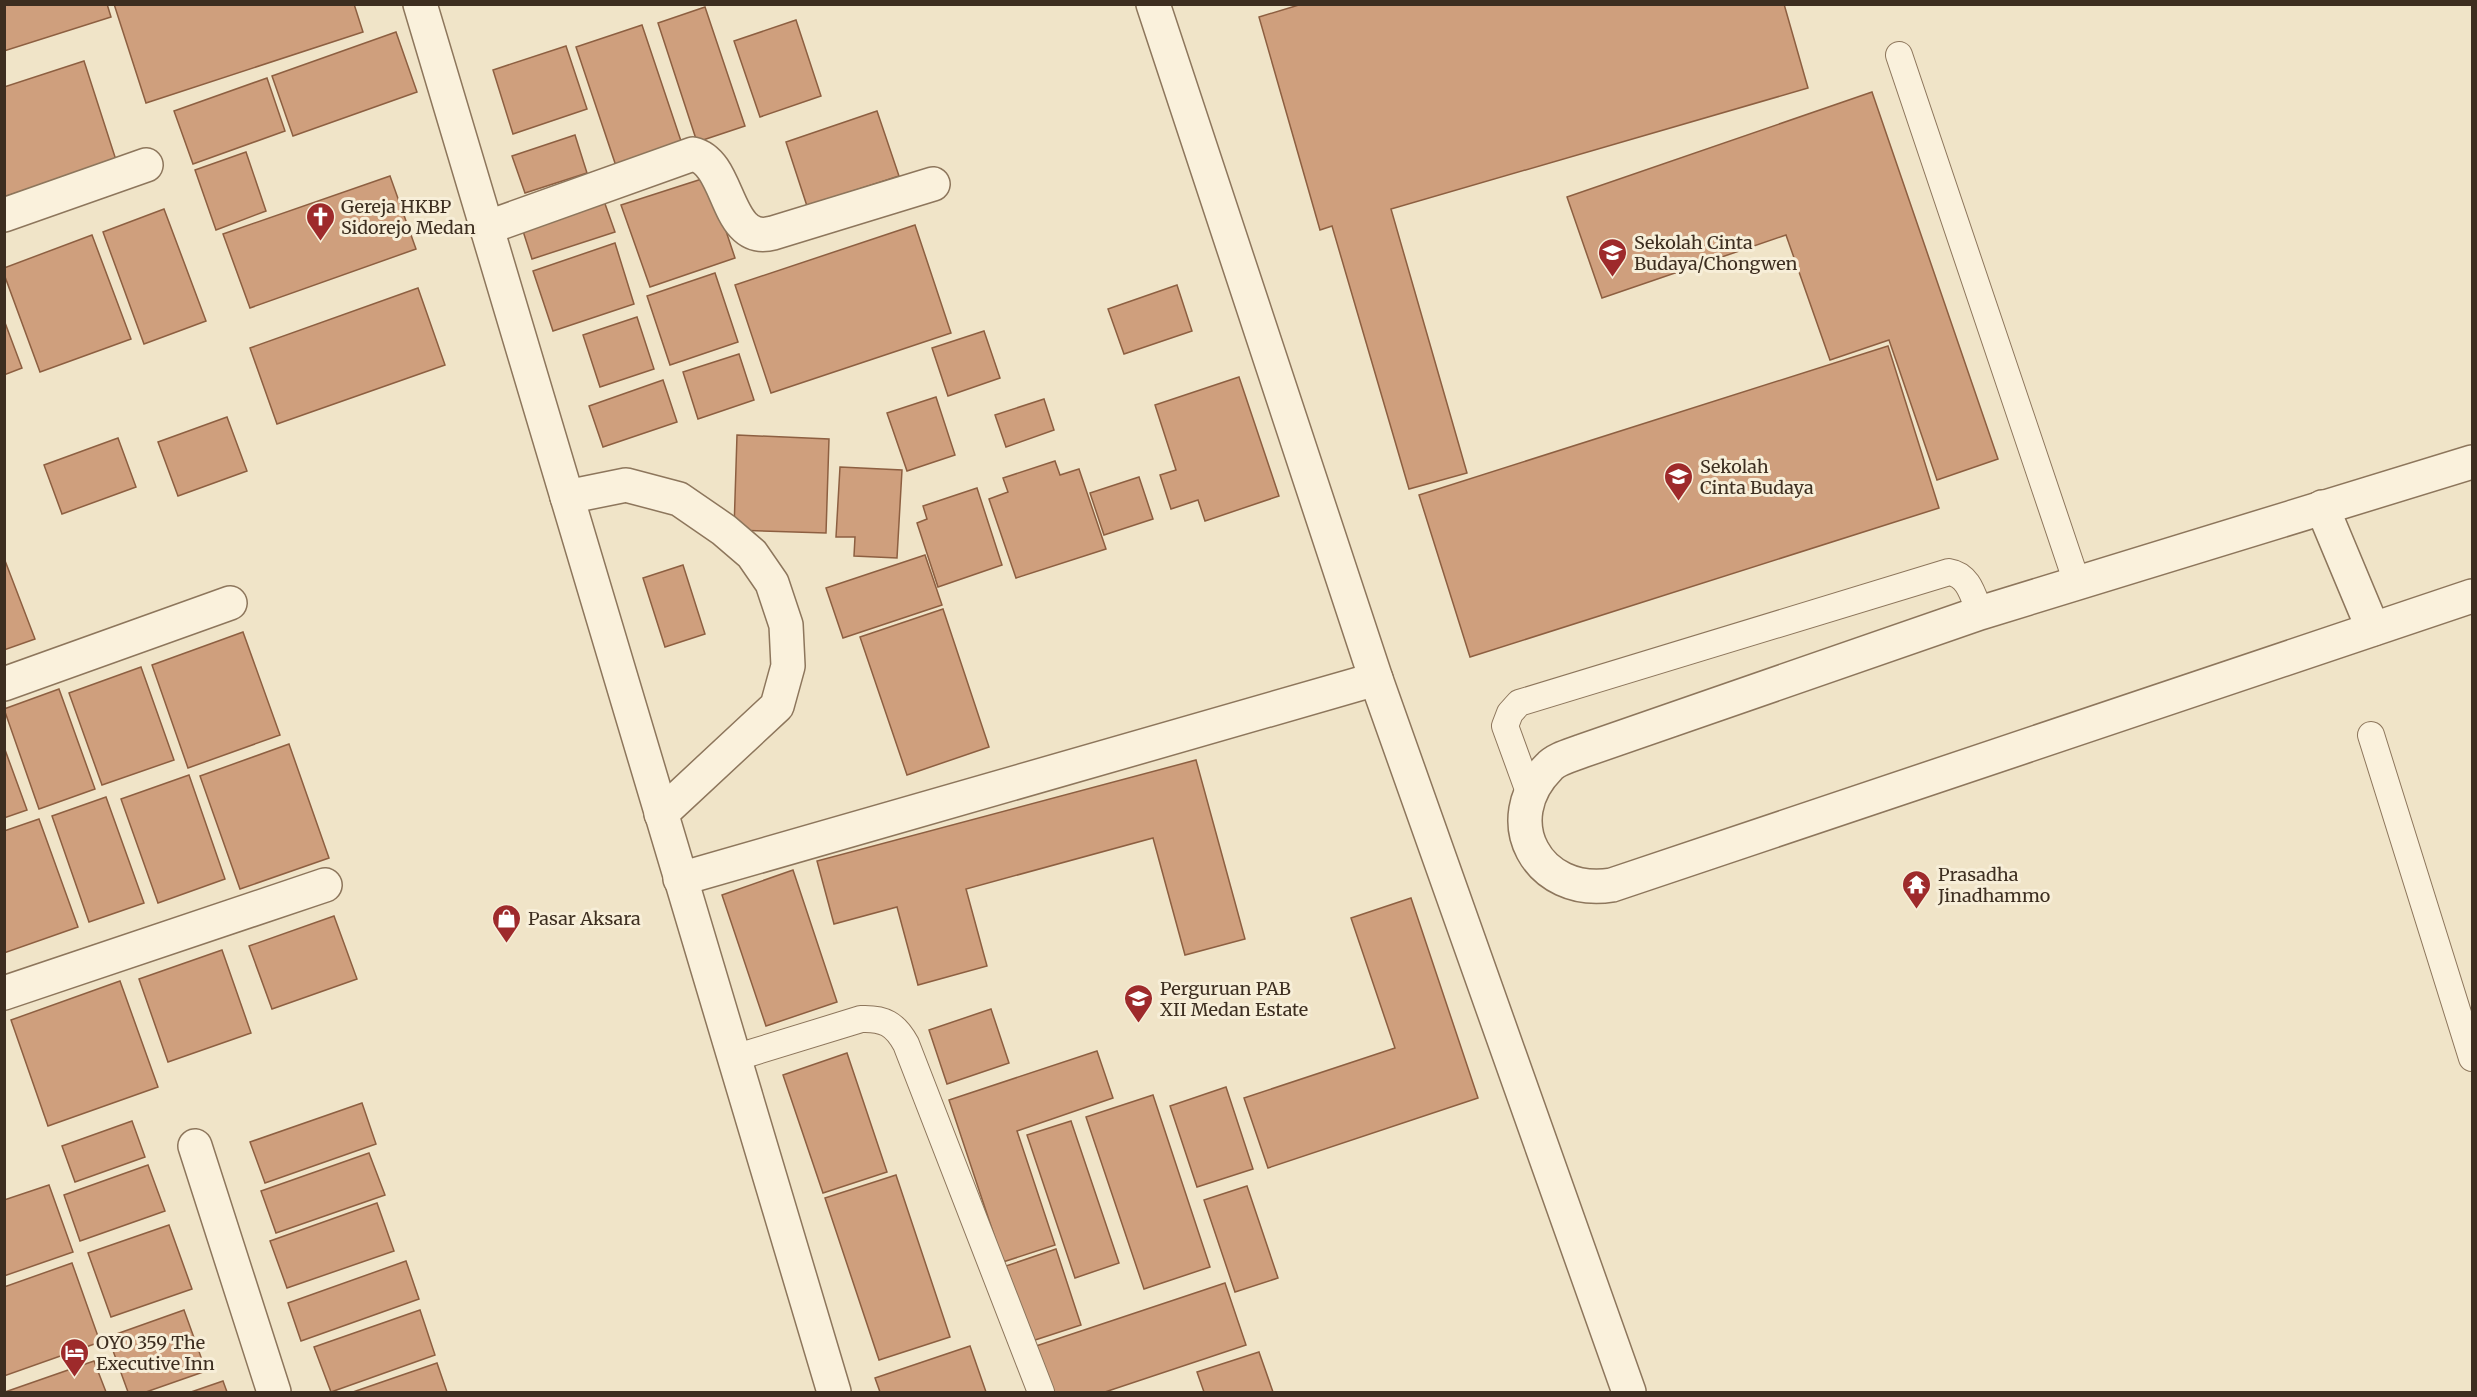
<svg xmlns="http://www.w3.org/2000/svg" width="2477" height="1397" font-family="Merriweather,serif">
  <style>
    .building { fill: #cf9f7d; stroke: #8d5f41; stroke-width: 1.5 }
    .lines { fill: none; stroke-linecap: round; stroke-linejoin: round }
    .lane-casing { stroke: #8d765c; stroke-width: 28 }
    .street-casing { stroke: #8d765c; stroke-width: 36 }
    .lane { stroke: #faf1dc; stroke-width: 26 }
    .street { stroke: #faf1dc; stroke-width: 33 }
    .labels { text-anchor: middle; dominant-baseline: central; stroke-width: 6; stroke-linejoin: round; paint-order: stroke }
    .poi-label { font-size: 18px; fill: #3d2e20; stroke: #f7eed8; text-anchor: start }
  </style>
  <rect width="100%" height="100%" fill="#f0e4c8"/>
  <g class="building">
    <polygon points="4,4 107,4 111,17 4,51"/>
    <polygon points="114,4 354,4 363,32 146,103"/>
    <polygon points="1302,4 1784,4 1808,88 1391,209 1467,473 1409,489 1332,226 1320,230 1259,17"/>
    <polygon points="705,7 745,126 697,142 658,23"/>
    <polygon points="796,20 821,96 760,117 734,41"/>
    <polygon points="642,25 682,144 616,166 576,47"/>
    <polygon points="396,32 417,92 293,136 272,76"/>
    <polygon points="566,46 587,109 513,134 493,70"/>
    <polygon points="84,61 116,160 4,197 4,87"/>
    <polygon points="267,78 285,131 193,164 174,111"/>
    <polygon points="1872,92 1998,459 1937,480 1889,340 1830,360 1786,235 1602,298 1567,197"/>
    <polygon points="877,111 899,176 807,206 786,142"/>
    <polygon points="575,135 587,173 525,193 512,156"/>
    <polygon points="246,152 266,211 216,230 195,170"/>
    <polygon points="390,176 416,249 250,308 223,234"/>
    <polygon points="708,177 735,258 650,287 621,205"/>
    <polygon points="604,201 615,232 532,259 522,228"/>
    <polygon points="164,209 206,321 144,344 103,232"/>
    <polygon points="915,225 951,333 771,393 735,285"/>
    <polygon points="92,235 131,339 40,372 4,274 4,268"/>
    <polygon points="615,243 634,304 553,331 533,271"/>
    <polygon points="715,273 738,342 670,365 647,296"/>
    <polygon points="1177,285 1192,331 1124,354 1108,309"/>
    <polygon points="418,288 445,365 277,424 250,348"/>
    <polygon points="637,317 654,369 600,387 583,335"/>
    <polygon points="4,320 22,368 4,375"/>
    <polygon points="984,331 1000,378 948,396 932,348"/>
    <polygon points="1888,346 1939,508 1470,657 1419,495"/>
    <polygon points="739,354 754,400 698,419 683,372"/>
    <polygon points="1239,377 1279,496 1205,521 1198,500 1171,509 1160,475 1176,470 1155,405"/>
    <polygon points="663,380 677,422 603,447 589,406"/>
    <polygon points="936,397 955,455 907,471 887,413"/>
    <polygon points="1044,399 1054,430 1006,447 995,415"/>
    <polygon points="227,417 247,471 178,496 158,442"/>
    <polygon points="737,435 829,439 826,533 734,530"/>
    <polygon points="118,438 136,487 62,514 44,465"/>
    <polygon points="1055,461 1060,475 1079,469 1106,549 1016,578 989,499 1008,492 1003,478"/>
    <polygon points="840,467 902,470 897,558 854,556 855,537 836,537"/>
    <polygon points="1139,477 1153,519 1104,535 1090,493"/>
    <polygon points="977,488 1002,565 938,587 917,523 927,519 923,506"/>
    <polygon points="925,555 942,605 843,638 826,588"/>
    <polygon points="4,558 35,639 4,650"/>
    <polygon points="683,565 705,634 665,647 643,578"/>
    <polygon points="943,609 989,747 907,775 860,637"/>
    <polygon points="243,632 280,735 188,768 152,665"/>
    <polygon points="141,667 174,760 102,785 69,693"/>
    <polygon points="59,689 95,789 39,809 4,709"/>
    <polygon points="289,744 329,858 240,889 200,776"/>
    <polygon points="4,747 27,810 4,818"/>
    <polygon points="1196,760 1245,939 1185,955 1153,838 966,889 987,966 918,985 897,907 834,924 817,861"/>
    <polygon points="189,775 225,879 158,903 121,799"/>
    <polygon points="106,797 144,903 89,922 52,816"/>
    <polygon points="39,819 78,927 4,953 4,831"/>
    <polygon points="793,870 837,1002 766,1026 722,895"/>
    <polygon points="1411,898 1478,1098 1268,1168 1244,1098 1395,1048 1351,918"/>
    <polygon points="334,916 357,979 272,1009 249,946"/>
    <polygon points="222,950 251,1033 168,1062 139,979"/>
    <polygon points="120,981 158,1087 48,1126 11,1020"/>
    <polygon points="991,1009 1009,1063 947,1084 929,1030"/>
    <polygon points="1097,1051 1113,1098 1017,1131 1055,1245 1003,1262 949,1100"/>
    <polygon points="847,1053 887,1172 823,1193 783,1075"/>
    <polygon points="1226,1087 1253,1169 1197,1187 1170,1106"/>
    <polygon points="1153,1095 1210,1267 1144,1289 1086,1117"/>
    <polygon points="362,1103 376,1144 265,1183 250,1142"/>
    <polygon points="132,1121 145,1157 75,1182 62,1146"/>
    <polygon points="1071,1121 1119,1263 1075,1278 1027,1135"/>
    <polygon points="369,1153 385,1195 276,1233 261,1191"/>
    <polygon points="148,1165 165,1211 80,1241 64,1195"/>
    <polygon points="896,1175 950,1337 879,1360 825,1198"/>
    <polygon points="49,1185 73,1252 4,1276 4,1200"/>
    <polygon points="1247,1186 1278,1278 1235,1292 1204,1200"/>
    <polygon points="377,1203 394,1251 287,1288 270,1241"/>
    <polygon points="169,1225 192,1289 111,1317 88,1253"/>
    <polygon points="1056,1249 1081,1325 1032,1341 1006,1266"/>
    <polygon points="406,1261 419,1299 301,1341 288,1303"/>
    <polygon points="72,1263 100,1342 4,1376 4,1287"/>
    <polygon points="1225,1283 1246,1345 1105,1392 1052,1392 1036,1346"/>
    <polygon points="184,1310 206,1371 146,1392 128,1392 108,1337"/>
    <polygon points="420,1310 435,1355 331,1392 314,1347"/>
    <polygon points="970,1346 986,1392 880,1392 875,1378"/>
    <polygon points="1259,1352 1273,1392 1204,1392 1197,1372"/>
    <polygon points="94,1361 106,1392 5,1392"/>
    <polygon points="437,1363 447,1392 353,1392"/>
    <polygon points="223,1381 227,1392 191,1392"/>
  </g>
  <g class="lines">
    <defs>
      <g id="lane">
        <polyline points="1899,55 2077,583"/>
        <polyline points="2371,735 2472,1058"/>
        <path d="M 1529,792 L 1505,726 L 1510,713 L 1519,703 L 1949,572 C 1969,575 1973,596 1980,613"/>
        <path d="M 734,1058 L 861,1019 C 884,1018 895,1024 906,1044 L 1041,1392"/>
      </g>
      <g id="street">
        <polyline points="420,4 834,1392"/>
        <polyline points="1153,4 1376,679 1629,1392"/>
        <polyline points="4,215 146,165"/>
        <path d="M 486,228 L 693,154 C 732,163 724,246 773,233 L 933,184"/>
        <path d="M 2472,462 L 1980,613 L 1582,751 C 1572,755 1556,759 1549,767 C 1496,820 1537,897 1612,885 L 2472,596"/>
        <polyline points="567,497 626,485 679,499 724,530 752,554 772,583 786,625 788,666 777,706 661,814"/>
        <polyline points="2322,507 2373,629"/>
        <polyline points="4,684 230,603"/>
        <polyline points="680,879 1376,679"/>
        <polyline points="4,993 325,885"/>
        <polyline points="195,1146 274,1392"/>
      </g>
    </defs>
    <use href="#lane" class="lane-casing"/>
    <use href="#street" class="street-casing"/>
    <use href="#lane" class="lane"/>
    <use href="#street" class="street"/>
  </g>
  <defs>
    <symbol id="church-pin" viewBox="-11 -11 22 30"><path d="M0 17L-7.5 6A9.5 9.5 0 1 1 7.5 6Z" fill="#9e2a2b" stroke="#f7eed8"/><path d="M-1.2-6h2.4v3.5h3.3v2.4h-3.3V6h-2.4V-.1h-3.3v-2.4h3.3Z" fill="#fff"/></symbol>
    <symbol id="school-pin" viewBox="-11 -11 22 30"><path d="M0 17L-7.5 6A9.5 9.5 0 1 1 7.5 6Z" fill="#9e2a2b" stroke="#f7eed8"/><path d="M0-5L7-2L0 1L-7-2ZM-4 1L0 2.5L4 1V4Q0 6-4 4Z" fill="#fff"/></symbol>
    <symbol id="temple-pin" viewBox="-11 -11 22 30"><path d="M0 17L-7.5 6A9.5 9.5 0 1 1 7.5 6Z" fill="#9e2a2b" stroke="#f7eed8"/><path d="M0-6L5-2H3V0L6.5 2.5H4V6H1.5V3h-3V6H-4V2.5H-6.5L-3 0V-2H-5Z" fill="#fff"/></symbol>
    <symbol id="shop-pin" viewBox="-11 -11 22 30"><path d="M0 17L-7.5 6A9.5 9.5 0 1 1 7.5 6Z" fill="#9e2a2b" stroke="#f7eed8"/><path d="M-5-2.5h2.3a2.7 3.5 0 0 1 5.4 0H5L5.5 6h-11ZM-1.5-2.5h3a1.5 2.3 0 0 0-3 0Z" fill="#fff"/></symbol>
    <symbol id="hotel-pin" viewBox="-11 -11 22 30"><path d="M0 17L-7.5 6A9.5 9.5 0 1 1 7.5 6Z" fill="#9e2a2b" stroke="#f7eed8"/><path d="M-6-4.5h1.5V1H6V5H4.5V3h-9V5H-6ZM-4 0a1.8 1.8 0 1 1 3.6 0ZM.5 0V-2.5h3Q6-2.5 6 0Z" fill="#fff"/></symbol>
  </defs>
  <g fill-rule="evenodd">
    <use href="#church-pin" x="304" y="200" width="33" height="45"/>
    <use href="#school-pin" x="1596" y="236" width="33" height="45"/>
    <use href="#school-pin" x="1662" y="460" width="33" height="45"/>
    <use href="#temple-pin" x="1900" y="868" width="33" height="45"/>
    <use href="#shop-pin" x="490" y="902" width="33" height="45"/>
    <use href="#school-pin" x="1122" y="982" width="33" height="45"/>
    <use href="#hotel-pin" x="58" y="1336" width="33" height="45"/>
  </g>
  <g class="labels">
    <g class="poi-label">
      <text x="341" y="206">Gereja HKBP<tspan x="341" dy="21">Sidorejo Medan</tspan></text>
      <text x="1634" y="242">Sekolah Cinta<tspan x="1634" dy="21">Budaya/Chongwen</tspan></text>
      <text x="1700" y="466">Sekolah<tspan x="1700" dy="21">Cinta Budaya</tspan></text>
      <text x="1938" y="874">Prasadha<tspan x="1938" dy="21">Jinadhammo</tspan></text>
      <text x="528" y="918">Pasar Aksara</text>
      <text x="1160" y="988">Perguruan PAB<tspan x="1160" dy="21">XII Medan Estate</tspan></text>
      <text x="96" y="1342">OYO 359 The<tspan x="96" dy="21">Executive Inn</tspan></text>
    </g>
  </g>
  <rect width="2477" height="1397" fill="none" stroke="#3d2e20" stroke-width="12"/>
</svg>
